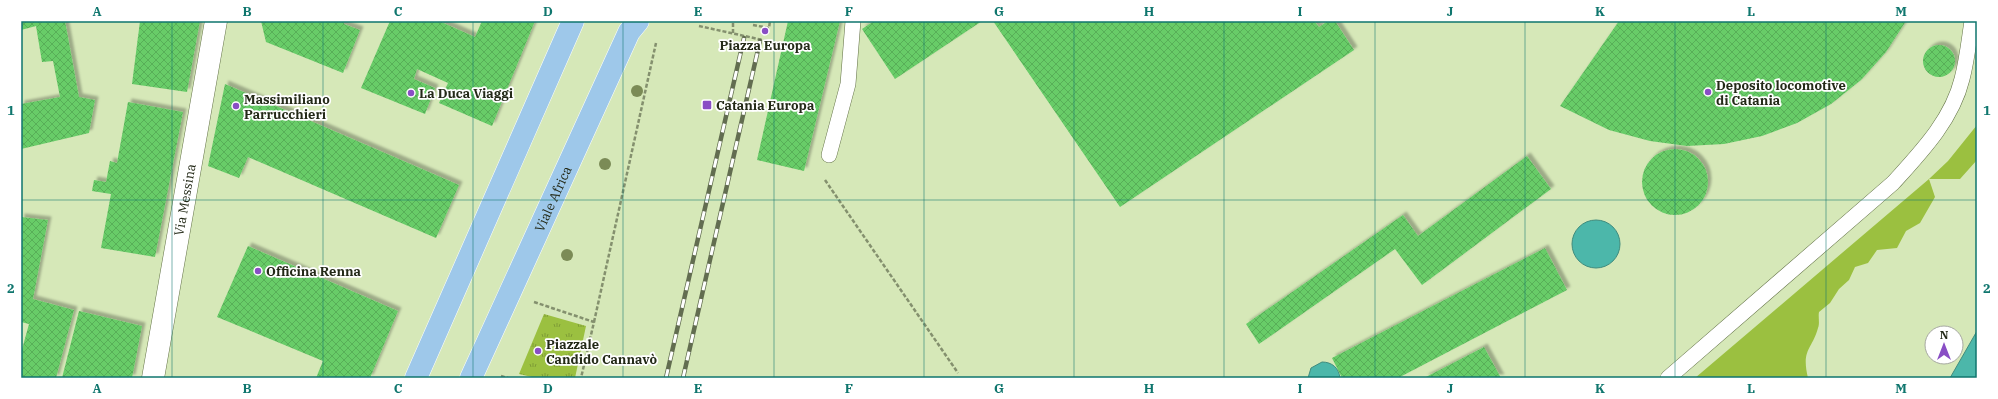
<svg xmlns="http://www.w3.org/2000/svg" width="1998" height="399" font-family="'IBM Plex Serif',serif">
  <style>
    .grass { fill: #9bc040 }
    .park { fill: url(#park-tufts) }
    .water { fill: #4cb7aa; stroke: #408c7e }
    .building { fill: url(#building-cross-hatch); filter: url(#shadow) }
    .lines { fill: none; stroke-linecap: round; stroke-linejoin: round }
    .service-casing { stroke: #627146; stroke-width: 16 }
    .minor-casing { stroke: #627146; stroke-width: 23 }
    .primary-casing { stroke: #fff; stroke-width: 23 }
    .path { stroke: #84906e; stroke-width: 2.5; stroke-dasharray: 4 2; stroke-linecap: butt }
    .service { stroke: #fff; stroke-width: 15 }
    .minor { stroke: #fff; stroke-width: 22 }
    .primary { stroke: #9ec8ea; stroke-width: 22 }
    .rail-casing { stroke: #626d50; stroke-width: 4.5 }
    .rail { stroke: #fff; stroke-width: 3; stroke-dasharray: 9; stroke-linecap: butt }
    .tree { fill: #7b8b56 }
    .grid { fill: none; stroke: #0f766e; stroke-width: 1; stroke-opacity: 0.55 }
    .poi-dot { fill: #894ec5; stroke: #fff; stroke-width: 1.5 }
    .labels { text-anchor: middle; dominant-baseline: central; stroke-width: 3.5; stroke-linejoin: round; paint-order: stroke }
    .poi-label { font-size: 13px; font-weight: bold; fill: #232917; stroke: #fff; text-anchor: start }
    .street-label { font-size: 13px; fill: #232917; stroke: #fff }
    .neatline { fill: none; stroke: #0f766e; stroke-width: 1.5 }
    .grid-label { font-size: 13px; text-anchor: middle; font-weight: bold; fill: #0f766e }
  </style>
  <defs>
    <pattern id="park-tufts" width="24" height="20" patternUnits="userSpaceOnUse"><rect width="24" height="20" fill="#9bc040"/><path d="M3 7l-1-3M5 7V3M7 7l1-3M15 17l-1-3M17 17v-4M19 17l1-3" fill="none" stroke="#7e9c35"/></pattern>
    <pattern id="building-cross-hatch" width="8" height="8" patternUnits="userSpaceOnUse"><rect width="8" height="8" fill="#67cc68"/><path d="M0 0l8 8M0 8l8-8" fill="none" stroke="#59af59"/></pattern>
    <filter id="shadow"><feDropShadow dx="3.5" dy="-3.5" stdDeviation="1" flood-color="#0004"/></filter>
  </defs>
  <rect width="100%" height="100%" fill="#d6e8b8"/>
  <path class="grass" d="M 1977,125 L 1977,160 L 1960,179 L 1929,179 L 1935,197 L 1920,223 L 1906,231 L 1897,248 L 1877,250 L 1868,263 L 1855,267 L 1849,280 L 1839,289 L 1830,303 L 1819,312 C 1818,317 1820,323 1818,328 C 1812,350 1801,349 1808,378 L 1695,378 L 1929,179 L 1948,161 Z"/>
  <polygon class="park" points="544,314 586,326 575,378 536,378 519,374"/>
  <g class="water">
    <circle cx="1596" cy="244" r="24"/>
    <polygon points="1977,331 1977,378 1950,378"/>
    <path d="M 1322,362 C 1332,362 1339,368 1340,378 L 1308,378 L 1311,368 Z"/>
  </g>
  <g class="building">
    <polygon points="21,21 65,21 79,97 95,100 89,133 21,149 21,104 60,97 53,61 42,62 36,26 21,30"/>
    <polygon points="140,21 200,21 187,92 132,84"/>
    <polygon points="261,21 344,21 344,24 360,30 343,73 266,42"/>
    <polygon points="390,21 439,21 475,37 482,21 535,21 492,126 439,103 448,83 417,69 414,79 435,88 425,114 361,88"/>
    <polygon points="788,21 840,21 804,171 757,160"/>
    <polygon points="874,21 982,21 895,79 862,29"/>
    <polygon points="993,21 1314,21 1319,27 1328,21 1335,21 1354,50 1120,207"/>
    <polygon points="1619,21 1906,21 1886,52 1861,80 1831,104 1797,123 1762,136 1724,144 1687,146 1650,141 1609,130 1560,106"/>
    <circle cx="1939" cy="61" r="16"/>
    <polygon points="225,84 459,185 436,238 248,157 239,178 208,166"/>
    <polygon points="128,102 183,112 155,257 101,248 111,194 92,191 94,180 106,182 110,161 117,163"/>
    <circle cx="1675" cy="182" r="33"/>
    <polygon points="1527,156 1551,189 1422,285 1395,249 1259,344 1246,324 1403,215 1418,236"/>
    <polygon points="21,217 48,220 33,299 74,310 56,378 21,378 21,353 29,324 21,322"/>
    <polygon points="248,246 398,311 370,378 316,378 323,361 217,317"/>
    <polygon points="1545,248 1567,290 1398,378 1342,378 1332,358"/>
    <polygon points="79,311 142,326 132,378 62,378"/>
    <polygon points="1484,347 1501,378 1424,378"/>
  </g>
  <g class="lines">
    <defs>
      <g id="service">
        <polyline points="829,155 848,84 853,21"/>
        <path d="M 1668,378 L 1893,183 C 1921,152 1952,120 1962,79 C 1967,60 1969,40 1972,21"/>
      </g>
      <g id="minor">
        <path id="s1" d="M 153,378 L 216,21"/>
      </g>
      <g id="primary">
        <polyline points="416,378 573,21"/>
        <path id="s2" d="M 471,378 L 629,32 L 638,21"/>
      </g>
    </defs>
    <use href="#service" class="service-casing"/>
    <use href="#minor" class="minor-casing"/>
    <use href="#primary" class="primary-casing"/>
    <g class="path">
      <polyline points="753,25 769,28 770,21"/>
      <polyline points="699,26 781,44"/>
      <polyline points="733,33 733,21"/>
      <polyline points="825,180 958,373"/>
      <polyline points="534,302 594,322 581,378"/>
      <polyline points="594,322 656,43"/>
      <polyline points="501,376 508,378"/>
    </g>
    <use href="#service" class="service"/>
    <use href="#minor" class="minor"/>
    <use href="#primary" class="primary"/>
    <defs>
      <g id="rail">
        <polyline points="666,378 744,38"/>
        <polyline points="683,378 760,41"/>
      </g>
    </defs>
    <use href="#rail" class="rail-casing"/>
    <use href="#rail" class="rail"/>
  </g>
  <g class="tree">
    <circle cx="637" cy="91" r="6"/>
    <circle cx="605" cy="164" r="6"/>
    <circle cx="567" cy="255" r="6"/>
  </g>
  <path class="grid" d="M 172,21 L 172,378M 323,21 L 323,378M 473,21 L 473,378M 623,21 L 623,378M 774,21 L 774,378M 924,21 L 924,378M 1074,21 L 1074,378M 1224,21 L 1224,378M 1375,21 L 1375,378M 1525,21 L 1525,378M 1675,21 L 1675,378M 1826,21 L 1826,378M 21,200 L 1977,200"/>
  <g class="poi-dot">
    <circle cx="765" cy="31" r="4"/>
    <circle cx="1708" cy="92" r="4"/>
    <circle cx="411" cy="93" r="4"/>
    <rect x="702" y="100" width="10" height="10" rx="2"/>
    <circle cx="236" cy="106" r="4"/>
    <circle cx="258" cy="271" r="4"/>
    <circle cx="538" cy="351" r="4"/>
  </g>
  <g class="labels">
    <g class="poi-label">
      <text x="765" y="45" text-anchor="middle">Piazza Europa</text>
      <text x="1716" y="85">Deposito locomotive<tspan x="1716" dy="15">di Catania</tspan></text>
      <text x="419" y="93">La Duca Viaggi</text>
      <text x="244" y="99">Massimiliano<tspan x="244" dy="15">Parrucchieri</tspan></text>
      <text x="716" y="105">Catania Europa</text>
      <text x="266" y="271">Officina Renna</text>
      <text x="546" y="344">Piazzale<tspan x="546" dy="15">Candido Cannavò</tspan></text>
    </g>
    <g class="street-label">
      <text stroke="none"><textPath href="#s1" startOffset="181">Via Messina</textPath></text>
      <text stroke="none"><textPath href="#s2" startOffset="197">Viale Africa</textPath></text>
    </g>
  </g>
  <rect width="1998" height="399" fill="none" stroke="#ffffff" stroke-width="44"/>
  <g transform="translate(1944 345)"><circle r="19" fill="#ffffff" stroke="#a7a9a2"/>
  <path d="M0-3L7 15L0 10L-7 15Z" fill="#894ec5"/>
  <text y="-6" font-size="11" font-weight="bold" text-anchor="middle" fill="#232917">N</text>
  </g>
  <rect x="22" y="22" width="1954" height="355" class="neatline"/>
  <g class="grid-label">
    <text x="97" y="16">A</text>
    <text x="247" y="16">B</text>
    <text x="398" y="16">C</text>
    <text x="548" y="16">D</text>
    <text x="698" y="16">E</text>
    <text x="849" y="16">F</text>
    <text x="999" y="16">G</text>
    <text x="1149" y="16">H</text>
    <text x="1300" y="16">I</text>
    <text x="1450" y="16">J</text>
    <text x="1600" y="16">K</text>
    <text x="1751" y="16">L</text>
    <text x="1901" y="16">M</text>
    <text x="11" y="115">1</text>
    <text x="1987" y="115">1</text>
    <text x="11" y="293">2</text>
    <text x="1987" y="293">2</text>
    <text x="97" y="393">A</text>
    <text x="247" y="393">B</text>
    <text x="398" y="393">C</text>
    <text x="548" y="393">D</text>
    <text x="698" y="393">E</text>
    <text x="849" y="393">F</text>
    <text x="999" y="393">G</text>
    <text x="1149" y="393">H</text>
    <text x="1300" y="393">I</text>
    <text x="1450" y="393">J</text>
    <text x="1600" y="393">K</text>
    <text x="1751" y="393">L</text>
    <text x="1901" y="393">M</text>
  </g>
</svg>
